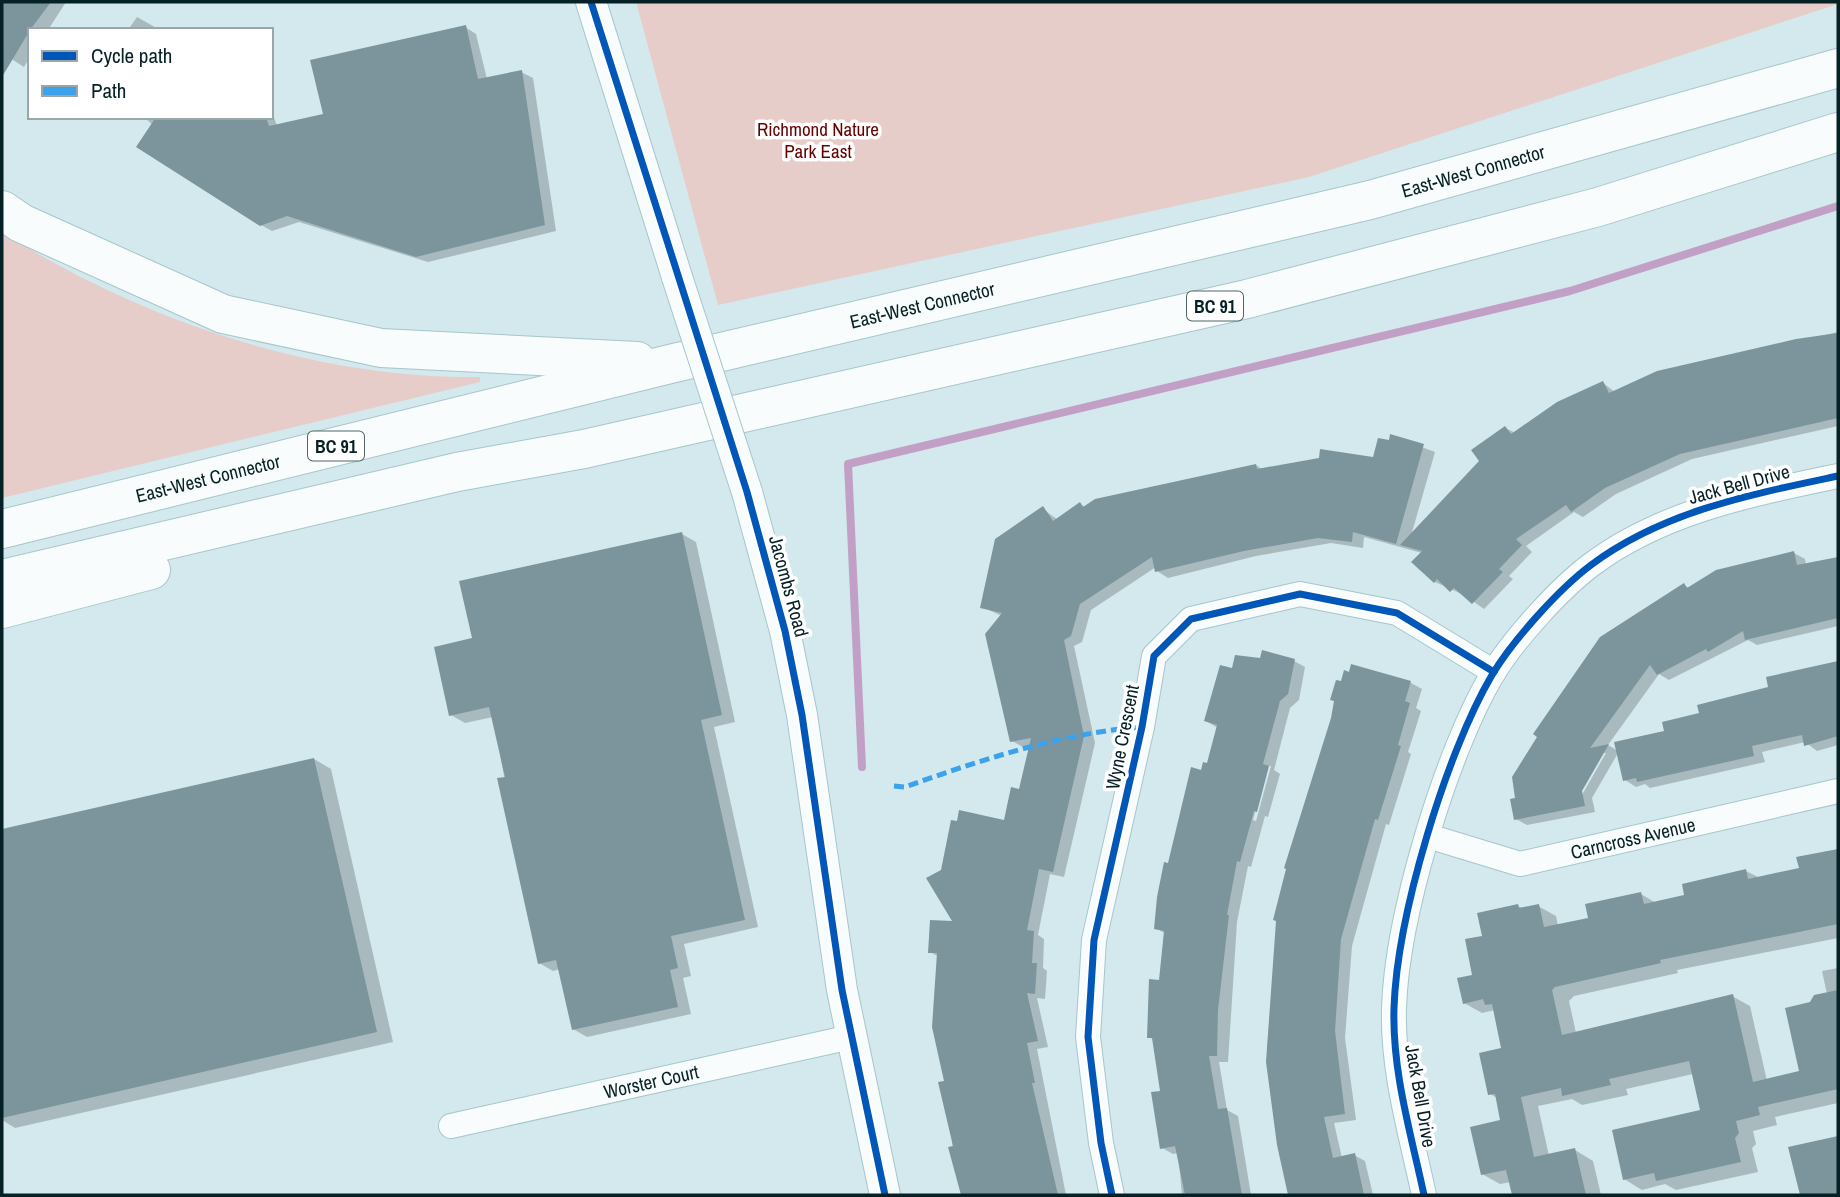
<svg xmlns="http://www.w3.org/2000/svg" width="1840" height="1197" font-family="'Archivo Narrow',sans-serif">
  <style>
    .green { fill: #e7cdc9 }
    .shadow { fill: #0003; fill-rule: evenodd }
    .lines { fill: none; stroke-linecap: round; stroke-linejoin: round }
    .stream { stroke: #c2a0c6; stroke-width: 8 }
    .building { fill: #7c959c }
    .minor-casing { stroke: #a5c6cb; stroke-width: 26 }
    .tertiary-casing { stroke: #a5c6cb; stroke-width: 32 }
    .motorway-casing { stroke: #a5c6cb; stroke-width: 40 }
    .minor { stroke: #f8fcfc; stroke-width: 24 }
    .tertiary { stroke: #f8fcfc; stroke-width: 30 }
    .motorway { stroke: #f8fcfc; stroke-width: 38 }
    .tertiary-bridge-casing { stroke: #a5c6cb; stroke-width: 32; stroke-linecap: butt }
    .tertiary-bridge { stroke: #f8fcfc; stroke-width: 30 }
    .quiet { stroke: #3ca2eb; stroke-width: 5; stroke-dasharray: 10 5; stroke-linecap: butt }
    .cycleway-casing { stroke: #fff; stroke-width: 11 }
    .cycleway { stroke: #0057b8; stroke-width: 7 }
    .labels { text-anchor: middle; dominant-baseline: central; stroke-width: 7; stroke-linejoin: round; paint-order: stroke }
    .shield { fill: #fff; stroke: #516466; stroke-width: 2 }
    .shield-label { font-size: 18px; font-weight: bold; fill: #062125 }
    .park-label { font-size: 19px; fill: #650000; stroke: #fff }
    .street-label { font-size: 19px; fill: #062125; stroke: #fff }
  </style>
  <rect width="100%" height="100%" fill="#d3e9ed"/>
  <g class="green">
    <polygon points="636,2 1838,2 1838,4 1309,177 718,305"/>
    <path d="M 2,232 C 140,320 315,379 480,377 L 480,382 L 2,498 Z"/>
  </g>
  <g class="shadow">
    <polygon points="2,2 66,2 48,30 30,30 30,57 24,67 2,53"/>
    <polygon points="137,17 160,30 128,30"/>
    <polygon points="465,27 476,34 487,79 521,72 533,78 556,231 428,262 299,222 272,231 261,225 144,117 271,117 271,109 277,126 326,115"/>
    <polygon points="1838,332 1838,426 1692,459 1616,494 1583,517 1574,512 1526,546 1532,552 1509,576 1513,579 1484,609 1464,595 1435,582 1422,553 1364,537 1363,548 1331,543 1256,556 1168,578 1157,571 1156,567 1091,610 1082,642 1074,646 1095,743 1064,877 1050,874 1038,935 1044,939 1043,968 1047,971 1045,999 1037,998 1048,1047 1037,1049 1066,1195 963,1195 955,1169 946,1082 939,957 930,952 955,923 943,871 1005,822 1020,791 1031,746 1023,747 1012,741 1002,616 982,607 1043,509 1058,520 1080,504 1085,507 1256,465 1263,470 1374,459 1390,443 1392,436 1435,452 1411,536 1481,462 1505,428 1516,433 1603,383 1615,392 1658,372"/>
    <polygon points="682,534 696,542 735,722 714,727 758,927 684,944 691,976 683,978 691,1014 587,1037 573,1029 560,969 553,971 539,963 493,717 465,723 451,715 474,640"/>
    <path d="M 1794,553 L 1805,559 L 1806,565 L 1838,559 L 1838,626 L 1757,645 L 1748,640 L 1669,680 L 1659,674 L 1608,745 L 1618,751 L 1770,688 L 1768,679 L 1838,663 L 1838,745 L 1817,751 L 1805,742 L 1762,752 L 1765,762 L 1650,788 L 1645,784 L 1636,787 L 1625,780 L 1618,753 L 1592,798 L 1595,812 L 1527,825 L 1516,819 L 1517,799 L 1684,585 L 1689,588 ZM 1601,753 L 1606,753 L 1579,800 L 1576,798 Z"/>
    <path d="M 1294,661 L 1305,667 L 1299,700 L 1290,708 L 1274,770 L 1280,774 L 1268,817 L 1265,816 L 1251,867 L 1248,866 L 1237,922 L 1228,1062 L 1219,1062 L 1227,1110 L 1238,1116 L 1251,1195 L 1182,1195 L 1178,1153 L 1173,1154 L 1162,1148 L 1162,1093 L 1154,1040 L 1149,1037 L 1161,981 L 1166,934 L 1156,928 L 1170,865 L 1202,772 L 1209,765 L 1218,728 L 1206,721 L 1233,671 ZM 1268,766 L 1271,766 L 1256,821 L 1253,820 Z"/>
    <polygon points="1352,666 1411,683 1422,689 1416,708 1421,711 1408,752 1411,754 1389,825 1386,824 1352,946 1345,1038 1356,1120 1334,1123 1342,1158 1354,1155 1365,1161 1373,1195 1290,1195 1279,1145 1267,1048 1278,921 1342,684"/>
    <polygon points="314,759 331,769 393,1042 15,1128 2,1120 2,830"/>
    <polygon points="1838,850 1838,938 1677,970 1678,973 1574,996 1569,1001 1576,1033 1732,996 1750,1006 1767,1081 1801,1073 1811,1003 1827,994 1822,971 1838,968 1838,1103 1775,1117 1777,1125 1753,1131 1756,1144 1752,1148 1758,1172 1676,1190 1665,1184 1642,1190 1624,1179 1702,1111 1693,1074 1626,1089 1628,1095 1582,1105 1572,1099 1538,1106 1549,1156 1575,1150 1593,1161 1601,1195 1514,1195 1511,1182 1500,1184 1482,1174 1502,1121 1497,1098 1489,1093 1503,1049 1495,1010 1482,1013 1464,1003 1484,937 1518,906 1524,909 1538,906 1556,916 1558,926 1590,919 1641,894 1656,903 1686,896 1746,871 1760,878 1801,870 1798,859"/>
  </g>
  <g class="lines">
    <polyline class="stream" points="862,767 848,464 1570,291 1838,206"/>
  </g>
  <g class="building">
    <polygon points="2,2 51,2 30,30 2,77"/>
    <polygon points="466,25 478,79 522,70 545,225 416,257 287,216 260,226 136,147 156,117 266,117 269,126 323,114 310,60"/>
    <polygon points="1838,333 1838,418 1680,454 1605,488 1571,512 1566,505 1516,539 1522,545 1499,569 1503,572 1472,604 1454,588 1450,592 1437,579 1434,583 1411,562 1422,551 1400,545 1479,461 1471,450 1505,426 1511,434 1557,402 1603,381 1609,393 1657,371 1796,339"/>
    <polygon points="1390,434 1424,444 1396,544 1353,532 1352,542 1318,538 1244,551 1155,572 1152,557 1080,604 1071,636 1064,640 1084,736 1053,872 1039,869 1027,930 1034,931 1032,963 1037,963 1035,994 1027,993 1038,1041 1027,1043 1035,1083 1032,1083 1058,1195 961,1195 948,1147 953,1146 938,1082 944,1081 932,1027 937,953 928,953 930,920 952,921 926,878 941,870 951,820 957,821 959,810 1004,820 1011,787 1019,789 1031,738 1010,742 985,634 1002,613 980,608 995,539 1043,506 1053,521 1080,502 1083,507 1095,499 1256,464 1257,469 1319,458 1320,449 1373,457 1378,438 1389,440"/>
    <polygon points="682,532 722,715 701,720 745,920 671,936 678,968 670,970 678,1007 572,1030 556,960 538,964 497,778 505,777 489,707 449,716 434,647 472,638 459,581"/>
    <polygon points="1794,551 1797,565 1838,557 1838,618 1745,640 1743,631 1708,652 1706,649 1657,675 1650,665 1590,748 1609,744 1582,791 1585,806 1514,820 1510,799 1515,798 1512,777 1537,737 1533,734 1600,637 1684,583 1687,588 1716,570"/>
    <polygon points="1262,650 1295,659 1288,694 1280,701 1263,764 1269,766 1257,812 1254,811 1240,862 1237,861 1227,915 1229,915 1218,1010 1217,1056 1209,1056 1218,1109 1227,1108 1242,1195 1185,1195 1175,1146 1160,1149 1151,1092 1160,1091 1152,1038 1147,1038 1149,979 1159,980 1164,931 1154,929 1157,897 1164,862 1168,863 1191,767 1201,770 1203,762 1207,763 1217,725 1204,721 1220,665 1232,668 1235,655 1260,658"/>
    <polygon points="1838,661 1838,736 1804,746 1802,735 1752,746 1754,756 1637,782 1636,778 1623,781 1614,742 1664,731 1662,722 1699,713 1697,705 1768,687 1766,677"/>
    <polygon points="1351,664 1411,681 1405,701 1410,703 1398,745 1401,746 1378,820 1375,819 1341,939 1335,1031 1345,1114 1324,1117 1333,1158 1355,1153 1364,1195 1288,1195 1277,1145 1266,1062 1276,921 1273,920 1286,869 1284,868 1331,718 1334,701 1330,700 1336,680 1341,681 1344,670 1349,672"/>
    <polygon points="314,758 377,1032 2,1118 2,829"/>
    <polygon points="1838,849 1838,924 1660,960 1661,963 1555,987 1552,990 1562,1035 1733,994 1753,1082 1799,1071 1785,1008 1810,1002 1814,995 1838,990 1838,1089 1758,1107 1760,1115 1736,1121 1739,1133 1735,1138 1741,1162 1656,1181 1654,1173 1623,1180 1612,1130 1700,1110 1689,1061 1609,1079 1611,1085 1562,1096 1561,1088 1521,1097 1534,1157 1575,1148 1586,1195 1512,1195 1506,1170 1481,1175 1470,1127 1500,1120 1495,1094 1488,1095 1479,1053 1501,1048 1492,1004 1485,1005 1483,999 1463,1004 1457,978 1472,975 1465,939 1482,936 1477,913 1518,904 1519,908 1539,904 1544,927 1588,918 1585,904 1641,892 1644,904 1684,895 1682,884 1746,869 1748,879 1799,868 1796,857"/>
    <polygon points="1838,1136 1838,1195 1800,1195 1788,1147"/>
  </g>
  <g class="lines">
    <defs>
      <g id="minor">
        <path id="s1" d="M 1428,836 L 1520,864 L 1838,791"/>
        <path id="s2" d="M 451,1126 L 851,1037"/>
        <polyline points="1112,1195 1101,1143 1088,1037 1094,940 1142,727 1154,656 1191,619 1300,594 1397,613 1494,672"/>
        <path d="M 1424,1195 C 1411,1134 1392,1071 1394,1008 C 1397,916 1446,753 1492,675 C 1513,640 1559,589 1591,565 C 1663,511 1753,494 1838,476"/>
      </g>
      <g id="tertiary">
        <polyline points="591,2 677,277"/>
        <polyline points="747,492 785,631 802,715 842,990 885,1195"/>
      </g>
      <g id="motorway">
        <polyline points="2,210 21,223 223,314 381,348 637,361"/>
        <path id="s3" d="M 2,529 L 670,364 L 1370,200 L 1838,68"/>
        <polyline points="2,579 457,472 584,449 1247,299 1598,207 1838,132"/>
        <polyline points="2,609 151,570"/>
      </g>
    </defs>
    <use href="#minor" class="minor-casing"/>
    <use href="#tertiary" class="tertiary-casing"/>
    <use href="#motorway" class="motorway-casing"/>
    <use href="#minor" class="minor"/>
    <use href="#tertiary" class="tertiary"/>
    <use href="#motorway" class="motorway"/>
    <defs>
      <polyline id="tertiary-bridge" points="677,277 747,492"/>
    </defs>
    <use href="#tertiary-bridge" class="tertiary-bridge-casing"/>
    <use href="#tertiary-bridge" class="tertiary-bridge"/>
    <path class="quiet" d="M 894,786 L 905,787 C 981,760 1061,733 1142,727"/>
    <defs>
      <g id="cycleway">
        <polyline points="591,2 747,492 785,631 802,715 842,990 885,1195"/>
        <polyline points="1112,1195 1101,1143 1088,1037 1094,940 1142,727 1154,656 1191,619 1300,594 1397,613 1494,672"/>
        <path d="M 1424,1195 C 1411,1134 1392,1071 1394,1008 C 1397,916 1446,753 1492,675 C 1513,640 1559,589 1591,565 C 1663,511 1753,494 1838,476"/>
      </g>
    </defs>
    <use href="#cycleway" class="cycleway-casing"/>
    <use href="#cycleway" class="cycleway"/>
  </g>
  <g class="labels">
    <g class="shield">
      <rect x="1187" y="291.5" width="56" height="29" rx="5"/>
      <rect x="308" y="431.5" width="56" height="29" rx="5"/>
    </g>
    <g class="shield-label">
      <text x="1215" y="306">BC 91</text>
      <text x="336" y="446">BC 91</text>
    </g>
    <g class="park-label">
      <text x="818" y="129">Richmond Nature<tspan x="818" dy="22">Park East</tspan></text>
    </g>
    <g class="street-label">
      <text stroke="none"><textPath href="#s3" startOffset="1514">East-West Connector</textPath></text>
      <text stroke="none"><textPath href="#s3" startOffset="947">East-West Connector</textPath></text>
      <text stroke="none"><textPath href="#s3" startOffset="212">East-West Connector</textPath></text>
      <text transform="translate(1739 484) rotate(-15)">Jack Bell Drive</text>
      <text transform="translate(789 586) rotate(75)">Jacombs Road</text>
      <text transform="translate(1122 737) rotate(-79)">Wyne Crescent</text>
      <text stroke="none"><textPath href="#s1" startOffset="212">Carncross Avenue</textPath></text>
      <text stroke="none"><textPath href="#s2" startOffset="205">Worster Court</textPath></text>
      <text transform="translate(1421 1096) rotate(80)">Jack Bell Drive</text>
    </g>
  </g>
  <rect width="1840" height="1197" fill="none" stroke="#062125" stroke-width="7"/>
  <rect x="28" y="28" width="245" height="91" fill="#ffffff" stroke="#9ba6a8" stroke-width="2"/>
  <rect x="42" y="51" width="35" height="10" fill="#0057b8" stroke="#9ba6a8" stroke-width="2"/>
  <text x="91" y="63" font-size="21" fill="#062125">Cycle path</text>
  <rect x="42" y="86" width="35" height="10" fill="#3ca2eb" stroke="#9ba6a8" stroke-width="2"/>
  <text x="91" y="98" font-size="21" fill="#062125">Path</text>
</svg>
